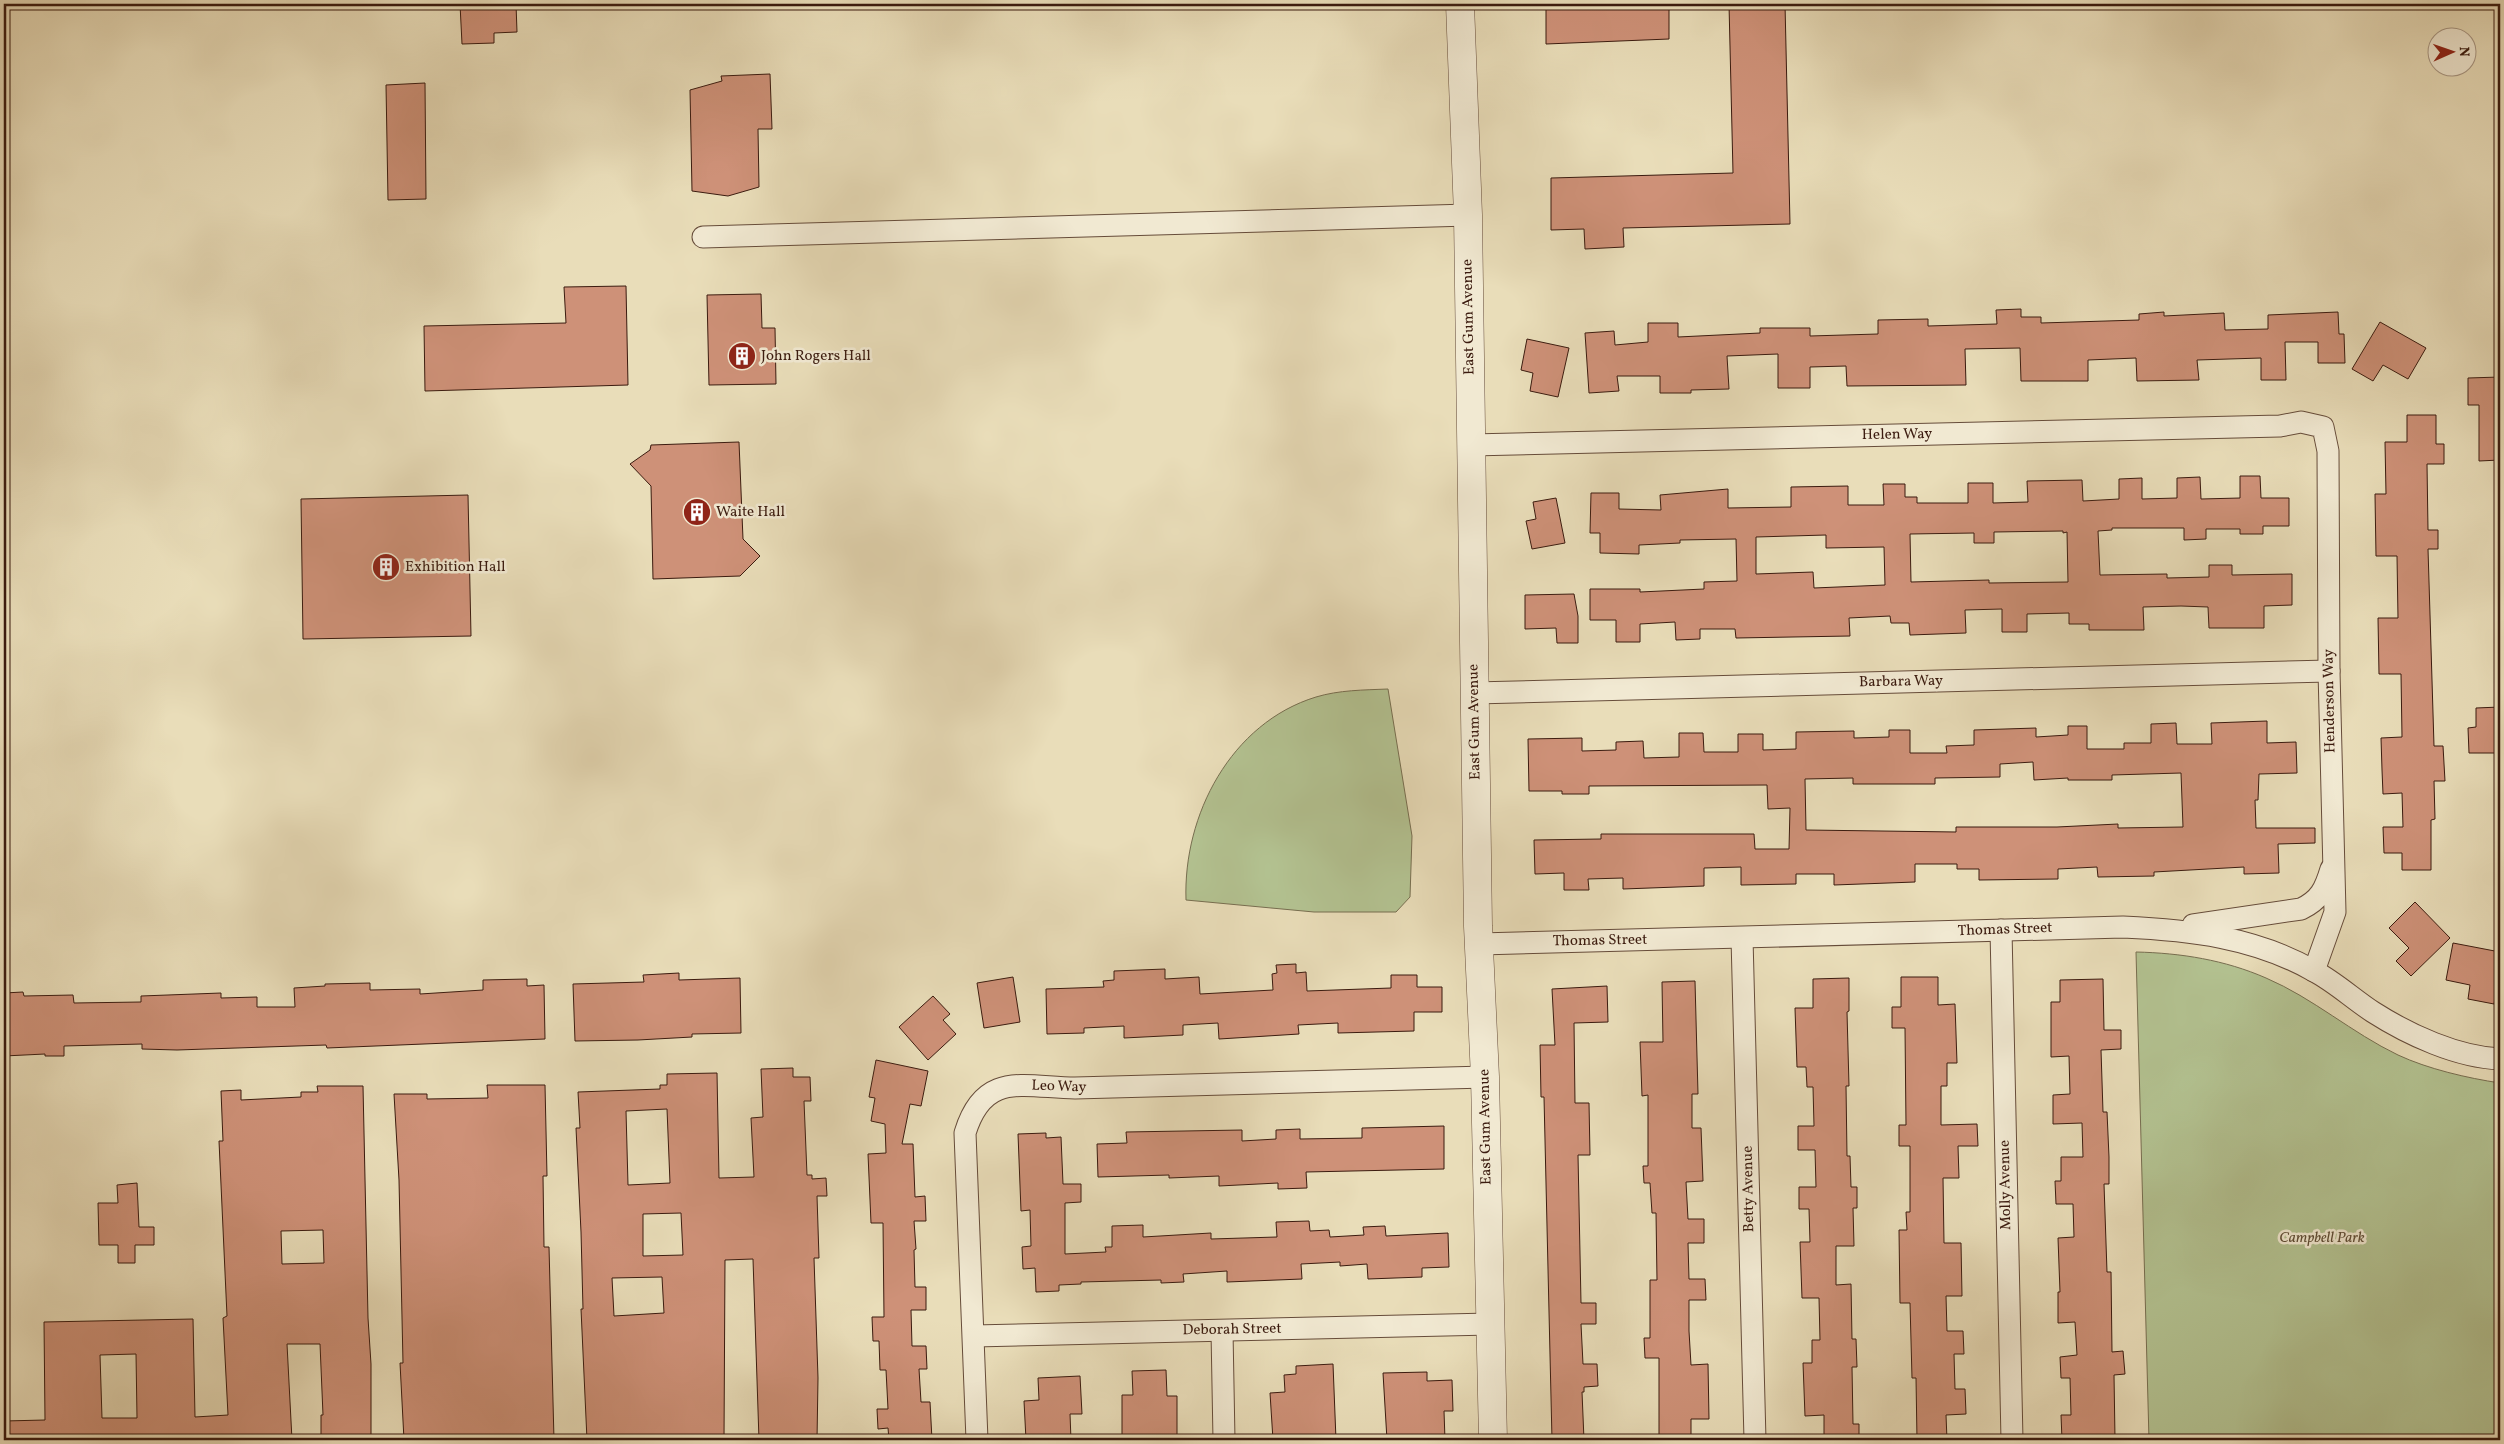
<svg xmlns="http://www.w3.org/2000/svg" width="2504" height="1444" font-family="Vollkorn,serif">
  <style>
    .green { fill: #b3c291; stroke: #776e50 }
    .building { fill: #ce9178; stroke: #3b1b0f; fill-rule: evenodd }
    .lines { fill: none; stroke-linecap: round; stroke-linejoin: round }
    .minor-casing { stroke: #664c3a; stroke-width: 23 }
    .tertiary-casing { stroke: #664c3a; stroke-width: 29 }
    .minor { stroke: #f1e9d2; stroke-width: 21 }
    .tertiary { stroke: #f1e9d2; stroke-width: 28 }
    .labels { text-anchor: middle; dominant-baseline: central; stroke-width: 5; stroke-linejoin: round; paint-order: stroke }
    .street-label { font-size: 15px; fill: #3b1b0f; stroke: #f1e9d2 }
    .poi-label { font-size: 15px; fill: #3b1b0f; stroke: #f1e9d2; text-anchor: start }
    .park-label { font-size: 15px; font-style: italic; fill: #5f4d36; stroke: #f1e9d2 }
  </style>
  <rect width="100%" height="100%" fill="#e9ddb9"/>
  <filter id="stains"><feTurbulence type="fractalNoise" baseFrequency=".004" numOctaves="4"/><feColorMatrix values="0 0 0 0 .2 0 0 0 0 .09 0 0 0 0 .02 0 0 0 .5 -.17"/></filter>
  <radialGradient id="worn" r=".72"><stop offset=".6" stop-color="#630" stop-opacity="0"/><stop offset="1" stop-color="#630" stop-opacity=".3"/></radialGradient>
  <g class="green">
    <path d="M 1388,689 L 1412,836 L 1410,897 L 1396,912 L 1314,912 L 1186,900 C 1183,815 1231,723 1316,697 C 1339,690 1364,690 1388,689 Z"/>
    <path d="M 2136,952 C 2181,953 2225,960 2266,978 C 2313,998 2352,1033 2398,1055 C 2428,1069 2467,1078 2500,1083 L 2500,1440 L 2149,1440 Z"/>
  </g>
  <g class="building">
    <polygon points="460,4 516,4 517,32 494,33 494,43 462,44"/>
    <polygon points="1546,4 1669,4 1669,39 1546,44"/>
    <polygon points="1729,4 1785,4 1790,224 1623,228 1624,247 1585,249 1584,229 1551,230 1551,178 1733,173"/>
    <polygon points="770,74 772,129 758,129 759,187 728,196 692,191 690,90 722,81 721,76"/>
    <polygon points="425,83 426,199 388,200 386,85"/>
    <polygon points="626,286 628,385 425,391 424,326 566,323 564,287"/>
    <polygon points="761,294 762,328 775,328 776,384 709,385 707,295"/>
    <polygon points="2021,309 2021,317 2041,317 2041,323 2139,320 2139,314 2164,312 2164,316 2224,313 2225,330 2268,329 2268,315 2338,312 2339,334 2344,334 2345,363 2318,363 2318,342 2285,342 2286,380 2261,380 2261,358 2197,360 2199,380 2137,381 2136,358 2088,360 2088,381 2021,381 2020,348 1965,349 1966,385 1847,386 1846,366 1810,367 1810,388 1778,388 1778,354 1727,356 1729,389 1691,390 1691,393 1660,393 1660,376 1617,376 1619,391 1589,393 1585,333 1614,331 1615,345 1648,342 1648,323 1678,323 1678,337 1760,333 1760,328 1810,328 1810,336 1878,334 1878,320 1928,319 1928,326 1997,324 1996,310"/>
    <polygon points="2380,322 2426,348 2408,379 2383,365 2373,381 2352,369"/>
    <polygon points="1527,339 1569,348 1558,397 1530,391 1533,373 1521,370"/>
    <polygon points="2500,377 2500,460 2479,461 2479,405 2468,405 2468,378"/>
    <polygon points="2407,415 2436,415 2436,444 2444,444 2444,464 2427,464 2428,530 2438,530 2438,549 2428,549 2434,746 2443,746 2445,781 2434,781 2435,819 2431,820 2431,870 2402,870 2402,853 2384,853 2383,827 2403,827 2402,793 2383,794 2382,770 2381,738 2402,737 2401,674 2379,674 2378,618 2398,618 2397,556 2376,556 2375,494 2386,494 2385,442 2407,442"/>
    <polygon points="739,442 743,539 760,556 740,576 653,579 651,486 630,464 650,450 651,445"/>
    <path d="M 2240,476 L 2260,476 L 2261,498 L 2289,498 L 2289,526 L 2263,526 L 2263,534 L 2240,534 L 2240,529 L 2206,529 L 2206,539 L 2184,540 L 2184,528 L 2112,528 L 2112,530 L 2098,531 L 2100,575 L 2167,574 L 2167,578 L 2209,577 L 2209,565 L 2232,565 L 2232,575 L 2292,574 L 2292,605 L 2264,606 L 2264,628 L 2209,628 L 2208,607 L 2181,606 L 2143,607 L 2144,630 L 2089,630 L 2089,624 L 2069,624 L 2069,613 L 2027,614 L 2027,632 L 2002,632 L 2002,609 L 1965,610 L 1966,633 L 1910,635 L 1909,623 L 1891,623 L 1890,616 L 1849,618 L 1850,636 L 1736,638 L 1735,629 L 1700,629 L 1700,639 L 1676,640 L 1675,622 L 1640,624 L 1640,642 L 1616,642 L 1616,620 L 1590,620 L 1590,589 L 1640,589 L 1640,592 L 1704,589 L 1704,582 L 1737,581 L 1736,539 L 1680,540 L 1680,543 L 1639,545 L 1639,554 L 1600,553 L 1600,533 L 1590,533 L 1591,493 L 1619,493 L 1619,509 L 1661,510 L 1660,495 L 1728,489 L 1728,508 L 1791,507 L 1791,487 L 1848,486 L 1848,505 L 1884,505 L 1883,484 L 1905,484 L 1905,497 L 1917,497 L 1917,503 L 1968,503 L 1968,483 L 1993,483 L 1993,503 L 2028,502 L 2027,481 L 2082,480 L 2083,501 L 2119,499 L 2119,479 L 2142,478 L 2142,499 L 2177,498 L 2177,478 L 2200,477 L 2201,499 L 2240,498 ZM 2063,531 L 2063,533 L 2067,532 L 2068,582 L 1989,583 L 1989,580 L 1911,582 L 1910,534 L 1974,533 L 1974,543 L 1994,543 L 1994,532 ZM 1826,535 L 1826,548 L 1884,547 L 1885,585 L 1814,588 L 1813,572 L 1756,574 L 1756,537 Z"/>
    <polygon points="468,495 471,636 303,639 301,499"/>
    <polygon points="1556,498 1565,543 1532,549 1526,521 1536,519 1533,502"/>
    <polygon points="1574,594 1578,616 1578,643 1557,643 1556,628 1525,629 1525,595"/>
    <polygon points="2500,707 2500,753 2469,753 2468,728 2476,727 2476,708"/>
    <path d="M 2267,721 L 2267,743 L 2296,742 L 2297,773 L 2259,774 L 2258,800 L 2255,800 L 2256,828 L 2315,828 L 2315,843 L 2278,844 L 2279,873 L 2244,874 L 2244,867 L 2154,872 L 2154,876 L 2098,877 L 2097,867 L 2058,869 L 2058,879 L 1979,880 L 1979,869 L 1957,869 L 1957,864 L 1915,864 L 1915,882 L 1834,885 L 1834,874 L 1796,874 L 1796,884 L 1741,885 L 1741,867 L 1704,868 L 1704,886 L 1623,889 L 1623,878 L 1588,879 L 1589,890 L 1564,890 L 1564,873 L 1535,874 L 1534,840 L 1601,839 L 1601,834 L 1754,834 L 1755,849 L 1789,849 L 1790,808 L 1768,809 L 1767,785 L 1589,786 L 1589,794 L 1562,794 L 1562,791 L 1529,791 L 1528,739 L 1582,738 L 1582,751 L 1616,750 L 1616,742 L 1643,741 L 1644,758 L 1679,757 L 1679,733 L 1703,733 L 1704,752 L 1738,752 L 1738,734 L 1763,734 L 1763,750 L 1796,749 L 1796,732 L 1854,731 L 1854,738 L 1889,737 L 1889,730 L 1910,730 L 1910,753 L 1947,753 L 1946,746 L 1974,745 L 1974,730 L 2036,728 L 2036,737 L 2068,735 L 2068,726 L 2087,726 L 2087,749 L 2124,749 L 2124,743 L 2151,743 L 2151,724 L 2176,723 L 2177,744 L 2212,744 L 2211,723 ZM 2033,762 L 2034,780 L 2068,778 L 2068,780 L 2112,780 L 2112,775 L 2181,773 L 2183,827 L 2118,828 L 2118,824 L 2057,827 L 1956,827 L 1956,832 L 1806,830 L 1805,779 L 1853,778 L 1853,784 L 1935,784 L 1935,778 L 2000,777 L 2000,764 Z"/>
    <polygon points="2415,902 2450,938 2411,976 2396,961 2409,948 2389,928"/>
    <polygon points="2453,943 2500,952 2500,971 2494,1004 2468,999 2470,985 2446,980"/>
    <polygon points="1296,964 1296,973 1306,972 1307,991 1391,988 1391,975 1417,975 1417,987 1442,987 1442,1012 1414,1012 1414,1031 1338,1033 1338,1023 1298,1025 1299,1034 1219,1039 1218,1023 1183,1025 1183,1035 1124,1038 1124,1026 1084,1028 1084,1033 1047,1034 1046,989 1104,987 1103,981 1114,980 1114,971 1165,969 1165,979 1199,977 1200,994 1273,990 1272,974 1277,973 1276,965"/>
    <polygon points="679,973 679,980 740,978 741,1033 692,1034 692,1037 638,1040 575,1041 573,984 644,982 643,975"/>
    <polygon points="1013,977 1020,1022 984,1028 977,983"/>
    <polygon points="1901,977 1938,977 1938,1005 1955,1004 1957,1063 1947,1063 1947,1086 1941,1086 1941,1125 1977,1124 1978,1146 1958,1146 1959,1178 1943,1178 1944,1243 1961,1243 1962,1296 1946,1296 1947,1331 1963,1331 1964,1354 1954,1354 1955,1389 1965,1389 1966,1414 1946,1415 1947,1440 1917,1440 1916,1378 1912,1378 1910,1303 1900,1303 1899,1230 1907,1230 1906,1212 1910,1212 1910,1146 1899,1146 1899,1125 1906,1125 1905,1028 1892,1028 1892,1007 1901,1007"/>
    <polygon points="1849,978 1849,1011 1847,1012 1849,1086 1846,1086 1847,1156 1850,1156 1851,1187 1857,1187 1857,1208 1853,1208 1854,1246 1836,1246 1836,1285 1851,1284 1852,1339 1856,1339 1857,1367 1852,1367 1853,1424 1859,1424 1859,1440 1824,1440 1824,1415 1805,1416 1803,1363 1812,1363 1812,1340 1820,1340 1819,1298 1802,1298 1800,1242 1810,1242 1809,1209 1799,1209 1799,1187 1816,1187 1815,1150 1798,1150 1798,1126 1814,1126 1813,1087 1807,1087 1806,1067 1797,1067 1795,1008 1813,1008 1813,979"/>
    <polygon points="527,979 527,986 544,985 545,1039 327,1048 326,1045 177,1050 142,1049 142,1044 64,1046 64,1056 45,1056 45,1054 4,1056 4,993 23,992 24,996 73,995 74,1003 141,1002 141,996 221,993 221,998 257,997 257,1007 295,1007 294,988 325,986 325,984 370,983 370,990 420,989 420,994 483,990 483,980"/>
    <polygon points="2103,979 2104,1030 2121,1030 2121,1049 2101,1050 2103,1112 2107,1112 2109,1157 2109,1184 2104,1184 2107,1272 2111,1272 2112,1352 2123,1351 2125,1374 2114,1375 2115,1439 2062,1440 2061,1415 2071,1415 2070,1378 2061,1378 2060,1357 2077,1355 2075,1322 2058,1323 2058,1292 2060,1292 2058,1238 2074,1237 2073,1204 2056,1204 2055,1181 2061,1181 2061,1157 2083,1157 2082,1123 2053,1124 2053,1095 2070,1094 2069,1056 2051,1057 2051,1002 2060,1002 2060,980"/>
    <polygon points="1695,981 1698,1094 1692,1094 1692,1128 1701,1128 1703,1181 1686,1182 1688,1219 1704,1219 1704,1243 1688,1243 1689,1279 1705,1279 1706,1300 1689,1300 1689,1331 1691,1365 1708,1364 1709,1419 1691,1419 1691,1440 1659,1440 1659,1358 1645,1358 1644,1338 1650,1338 1650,1280 1657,1280 1656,1213 1652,1213 1650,1183 1644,1183 1643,1166 1648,1166 1648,1095 1642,1096 1640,1042 1663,1042 1662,982"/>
    <polygon points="1607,986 1608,1022 1574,1023 1575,1103 1589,1103 1590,1155 1578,1155 1581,1303 1596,1303 1596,1324 1581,1324 1583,1364 1597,1364 1598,1386 1584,1387 1584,1392 1582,1392 1584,1440 1552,1440 1544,1097 1541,1097 1540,1045 1555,1045 1552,989"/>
    <polygon points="933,996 950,1014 943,1020 956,1034 928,1060 899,1027"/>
    <polygon points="876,1060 928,1071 921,1106 910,1104 902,1144 913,1144 915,1197 925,1196 926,1221 914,1221 916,1249 914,1250 915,1287 926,1287 926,1310 911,1310 912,1346 926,1346 927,1369 919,1369 921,1402 930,1402 932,1440 889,1440 888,1428 878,1429 877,1409 888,1409 886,1370 880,1370 879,1341 873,1341 872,1317 884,1317 883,1223 871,1223 868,1154 886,1153 885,1124 871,1121 875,1098 869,1097"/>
    <path d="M 793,1068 L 793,1077 L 810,1077 L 811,1101 L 804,1101 L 807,1175 L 812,1175 L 812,1179 L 826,1178 L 827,1196 L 817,1196 L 819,1258 L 814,1258 L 818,1378 L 817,1440 L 759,1440 L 753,1259 L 725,1260 L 724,1440 L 667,1440 L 667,1437 L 587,1440 L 581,1309 L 583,1309 L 581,1232 L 576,1128 L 580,1128 L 578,1092 L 660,1089 L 660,1085 L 667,1085 L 667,1074 L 717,1073 L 719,1178 L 754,1177 L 751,1118 L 763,1117 L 761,1069 ZM 667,1109 L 670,1183 L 628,1185 L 626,1111 ZM 681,1213 L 683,1255 L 643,1256 L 643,1214 ZM 662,1277 L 664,1313 L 614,1316 L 612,1278 Z"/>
    <polygon points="487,1085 545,1085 547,1176 543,1176 544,1247 549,1247 554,1440 404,1440 400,1363 403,1363 399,1180 394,1094 427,1094 427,1099 488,1098"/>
    <path d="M 317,1086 L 363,1086 L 368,1318 L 371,1364 L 371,1440 L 321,1440 L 321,1415 L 323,1415 L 320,1344 L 287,1344 L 292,1440 L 4,1440 L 4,1421 L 45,1420 L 44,1322 L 193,1319 L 195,1417 L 228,1415 L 223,1318 L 227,1316 L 219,1141 L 223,1141 L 221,1091 L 241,1090 L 241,1100 L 301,1097 L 301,1092 L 318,1092 ZM 323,1230 L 324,1263 L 282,1264 L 281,1231 ZM 136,1354 L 137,1418 L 102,1418 L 100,1355 Z"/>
    <polygon points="1444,1126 1444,1169 1306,1172 1307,1188 1278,1189 1278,1183 1219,1186 1219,1176 1169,1178 1169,1175 1098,1177 1097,1144 1127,1143 1126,1132 1242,1130 1242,1141 1276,1139 1276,1130 1300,1129 1300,1139 1362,1138 1362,1128"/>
    <polygon points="1046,1133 1046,1138 1061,1137 1063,1184 1081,1184 1081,1202 1065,1203 1065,1254 1106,1252 1105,1247 1112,1247 1112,1226 1143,1225 1143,1237 1211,1233 1211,1239 1277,1237 1276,1222 1309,1221 1310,1231 1329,1230 1330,1237 1364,1235 1363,1227 1385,1226 1386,1236 1448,1233 1449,1267 1422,1268 1422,1277 1368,1279 1367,1264 1340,1266 1340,1262 1301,1264 1302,1279 1227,1282 1227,1271 1183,1274 1184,1282 1161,1283 1161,1280 1081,1282 1081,1284 1059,1285 1059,1291 1036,1292 1035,1268 1023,1269 1022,1247 1031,1246 1030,1210 1021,1211 1018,1134"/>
    <polygon points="137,1183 139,1227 154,1227 154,1245 135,1245 135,1263 118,1263 118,1245 99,1245 98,1203 118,1203 117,1185"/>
    <polygon points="1333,1364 1336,1440 1273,1440 1270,1393 1285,1392 1284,1375 1296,1374 1296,1366"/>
    <polygon points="1166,1370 1167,1396 1177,1396 1177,1440 1122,1440 1122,1395 1133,1395 1132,1371"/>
    <polygon points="1427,1372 1427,1381 1452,1380 1453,1411 1444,1411 1445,1440 1387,1440 1383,1373"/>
    <polygon points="1080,1376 1082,1414 1070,1414 1071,1440 1026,1440 1024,1401 1039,1400 1038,1378"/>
  </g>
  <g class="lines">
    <defs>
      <g id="minor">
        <polyline points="703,237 1468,215"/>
        <polyline points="1471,445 2280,426 2301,422 2323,427 2328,451 2329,671 2335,912 2314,971"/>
        <polyline points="1474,693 2329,671"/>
        <path d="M 2193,925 L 2301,909 C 2320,900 2325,889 2331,869"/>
        <polyline points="2001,930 2012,1440"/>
        <polyline points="1742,938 1755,1440"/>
        <path d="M 1480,944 L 2123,927 C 2190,930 2254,937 2314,971 C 2335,982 2353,999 2373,1012 C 2409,1035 2457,1057 2500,1059"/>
        <polyline points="1222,1331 1224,1440"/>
        <polyline points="974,1336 1490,1324"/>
        <path d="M 977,1440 L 965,1133 C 984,1071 1022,1087 1075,1088 L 1485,1077"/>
      </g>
      <polyline id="tertiary" points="1460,4 1468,215 1478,926 1485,1077 1493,1440"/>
    </defs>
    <use href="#minor" class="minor-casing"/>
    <use href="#tertiary" class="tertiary-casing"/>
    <use href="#minor" class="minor"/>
    <use href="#tertiary" class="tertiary"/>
  </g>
  <defs>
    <symbol id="building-disc" viewBox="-11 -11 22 22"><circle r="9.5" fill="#8f2418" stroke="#f1e9d2"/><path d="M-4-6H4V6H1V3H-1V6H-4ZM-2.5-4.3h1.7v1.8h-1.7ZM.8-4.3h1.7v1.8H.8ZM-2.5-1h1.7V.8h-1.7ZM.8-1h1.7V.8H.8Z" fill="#fff"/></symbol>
  </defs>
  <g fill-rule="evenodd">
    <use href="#building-disc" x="726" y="340" width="32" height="32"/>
    <use href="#building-disc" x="681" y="496" width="32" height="32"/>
    <use href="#building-disc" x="370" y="551" width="32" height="32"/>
  </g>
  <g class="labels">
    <g class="street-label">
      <text transform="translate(1469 317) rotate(-91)">East Gum Avenue</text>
      <text transform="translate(1897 435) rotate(-1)">Helen Way</text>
      <text transform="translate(1901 682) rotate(-1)">Barbara Way</text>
      <text transform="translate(2330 701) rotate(-91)">Henderson Way</text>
      <text transform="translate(1475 722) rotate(-91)">East Gum Avenue</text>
      <text transform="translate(2005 930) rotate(-2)">Thomas Street</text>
      <text transform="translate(1600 941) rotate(-1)">Thomas Street</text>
      <text transform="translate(1059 1087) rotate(2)">Leo Way</text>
      <text transform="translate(1486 1127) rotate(-91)">East Gum Avenue</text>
      <text transform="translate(2006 1185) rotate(-91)">Molly Avenue</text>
      <text transform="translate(1749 1189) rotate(-91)">Betty Avenue</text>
      <text transform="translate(1232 1330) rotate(-1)">Deborah Street</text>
    </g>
    <g class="poi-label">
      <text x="761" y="356">John Rogers Hall</text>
      <text x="716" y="512">Waite Hall</text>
      <text x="405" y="567">Exhibition Hall</text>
    </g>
    <g class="park-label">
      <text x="2322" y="1238">Campbell Park</text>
    </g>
  </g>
  <rect width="2504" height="1444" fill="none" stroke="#e9ddb9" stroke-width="20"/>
  <rect x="5" y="5" width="2494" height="1434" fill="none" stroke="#3b1b0f" stroke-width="2.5"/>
  <rect x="10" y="10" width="2484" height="1424" fill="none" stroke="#3b1b0f"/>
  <g transform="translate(2452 52) rotate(88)"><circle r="24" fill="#f1e9d2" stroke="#a89784"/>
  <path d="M0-4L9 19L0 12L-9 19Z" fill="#8f2418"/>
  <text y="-8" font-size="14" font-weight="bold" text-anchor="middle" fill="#3b1b0f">N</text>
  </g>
  <rect width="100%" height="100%" filter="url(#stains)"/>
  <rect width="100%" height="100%" fill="url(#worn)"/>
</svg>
